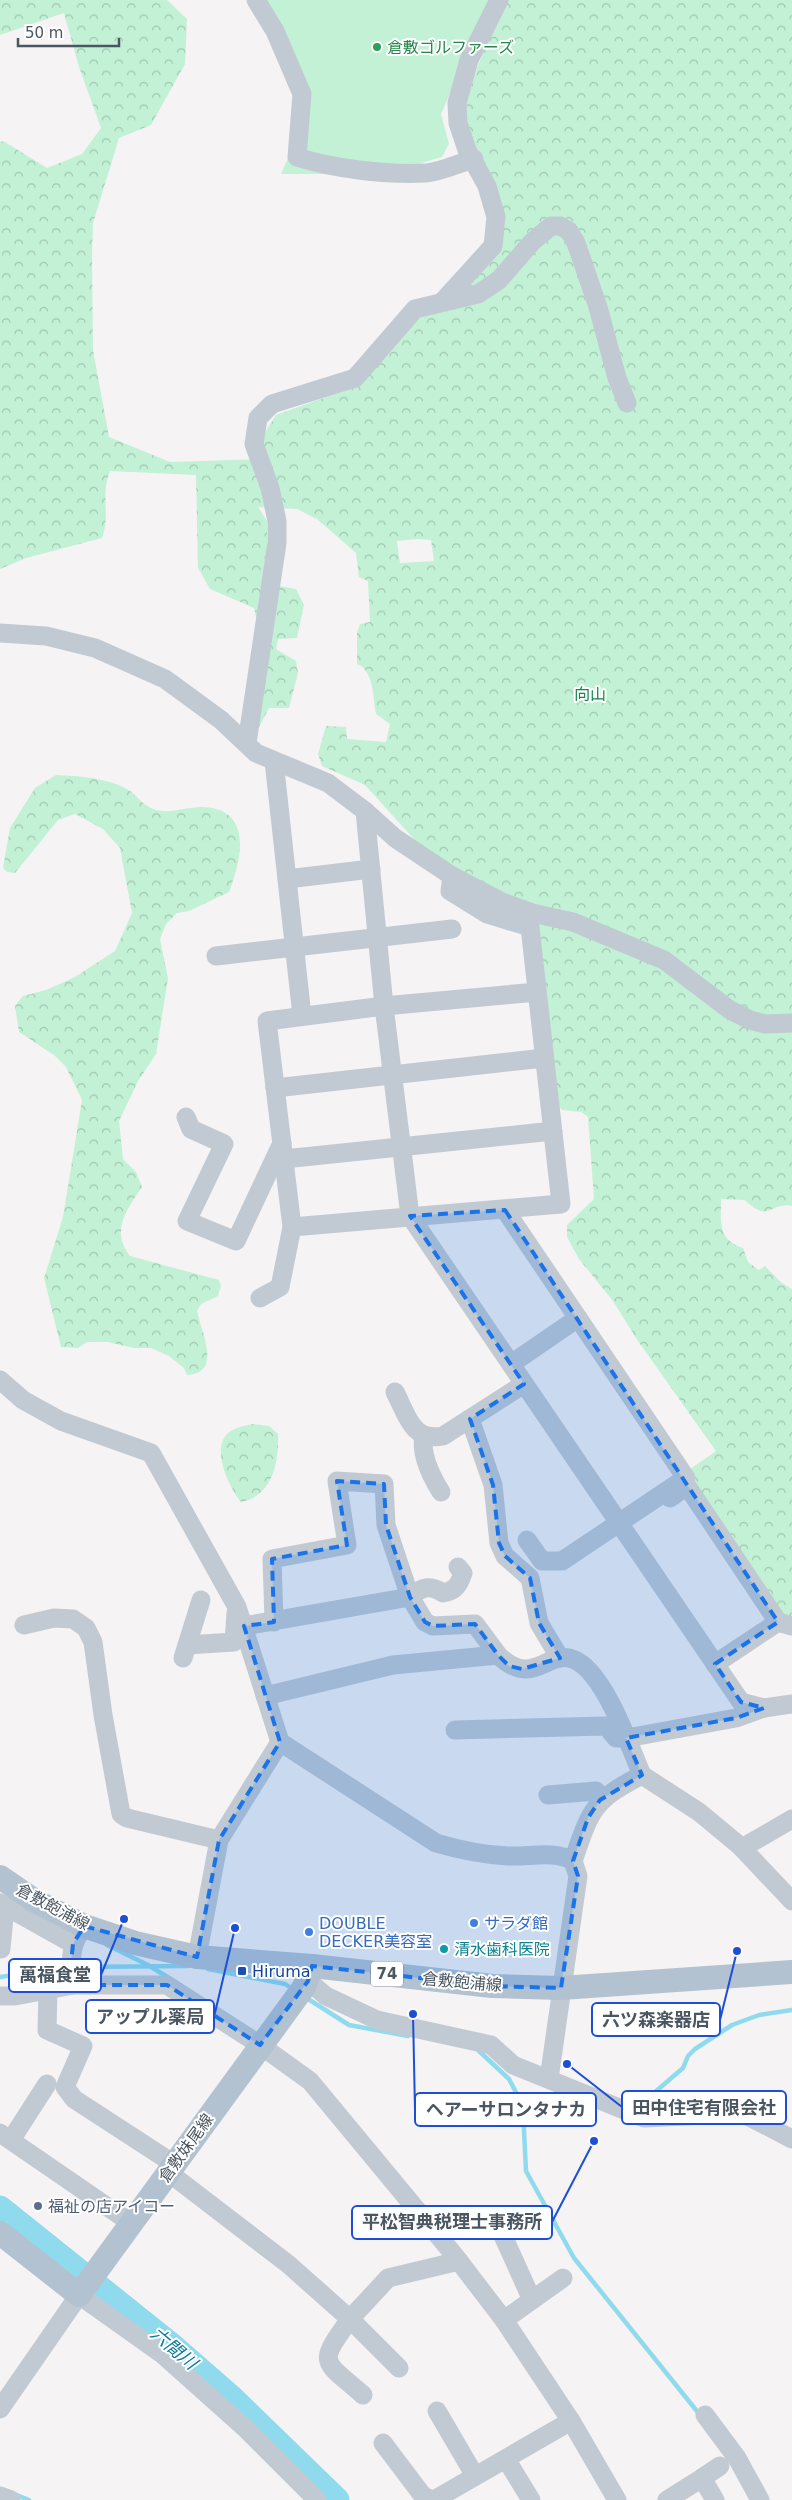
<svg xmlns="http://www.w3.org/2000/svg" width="792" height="2500" font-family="'DejaVu Sans','Noto Sans JP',sans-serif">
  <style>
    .forest { fill: url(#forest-crowns); fill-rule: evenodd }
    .pitch { fill: #c3f1d5 }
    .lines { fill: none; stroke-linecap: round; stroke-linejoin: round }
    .stream { stroke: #90daee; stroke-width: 4.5 }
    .river { stroke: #90daee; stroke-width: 25 }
    .minor { stroke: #c1cad2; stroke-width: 19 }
    .major { stroke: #b3c2d1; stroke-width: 24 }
    .marked { fill: #1a73e8; fill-opacity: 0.2; stroke: #1a73e8; stroke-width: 4; stroke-dasharray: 10 6; stroke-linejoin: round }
    .leisure-dot { fill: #2e9e5b; stroke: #fff; stroke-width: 2 }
    .shop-dot { fill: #3f7fe0; stroke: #fff; stroke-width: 2 }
    .culture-dot { fill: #0f9aa8; stroke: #fff; stroke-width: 2 }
    .transit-dot { fill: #1a4fb4; stroke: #fff; stroke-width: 2 }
    .service-dot { fill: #5c6f8a; stroke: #fff; stroke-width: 2 }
    .labels { text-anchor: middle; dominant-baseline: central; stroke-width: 4; stroke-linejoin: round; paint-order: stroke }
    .shield { fill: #fff; stroke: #808990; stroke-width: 1 }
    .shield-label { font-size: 15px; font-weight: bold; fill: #4a5661 }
    .leisure-label { font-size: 16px; fill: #27864d; stroke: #fff; text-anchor: start }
    .park-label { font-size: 16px; fill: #17864f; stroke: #fff }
    .street-label { font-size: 16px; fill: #4a5661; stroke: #fff }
    .shop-label { font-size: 16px; fill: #366cbe; stroke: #fff; text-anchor: start }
    .culture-label { font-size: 16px; fill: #0d838f; stroke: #fff; text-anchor: start }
    .transit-label { font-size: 16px; fill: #164399; stroke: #fff; text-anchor: start }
    .service-label { font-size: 16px; fill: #4e5e75; stroke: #fff; text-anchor: start }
    .water-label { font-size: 18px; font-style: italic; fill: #0c7c9b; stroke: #fff }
    .leader { fill: none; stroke: #1d4ed8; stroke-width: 2 }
    .callout-dot { fill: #1d4ed8; stroke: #fff; stroke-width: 2 }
    .callout { fill: #fff; stroke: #1d4ed8; stroke-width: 2 }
    .callout-label { font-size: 18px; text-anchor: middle; font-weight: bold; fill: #4a5661 }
  </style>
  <defs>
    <pattern id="forest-crowns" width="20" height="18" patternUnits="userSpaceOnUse" patternTransform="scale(1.25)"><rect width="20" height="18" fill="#c3f1d5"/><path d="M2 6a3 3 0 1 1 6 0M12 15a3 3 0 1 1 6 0" fill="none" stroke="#a0c6b0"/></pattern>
  </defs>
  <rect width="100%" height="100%" fill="#f5f3f3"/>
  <g class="forest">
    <path d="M 0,0 L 167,0 L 187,19 L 185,64 L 151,125 L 119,138 L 93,223 L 92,255 L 93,350 L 109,437 L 170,462 L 262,459 L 264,434 L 276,415 L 354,387 L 417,314 L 496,249 L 467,127 L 466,96 L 504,0 L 792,0 L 792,1206 C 768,1202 770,1224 745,1200 L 721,1199 C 721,1222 717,1239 743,1248 L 748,1262 L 759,1270 L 765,1266 L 782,1283 L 792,1289 L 792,1620 L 780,1615 L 686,1472 L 716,1451 L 638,1341 L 613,1301 L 579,1259 L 567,1237 L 567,1225 L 594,1199 L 588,1117 L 581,1112 L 562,1110 L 556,1102 L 531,909 L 433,860 L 365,785 L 322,766 L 318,754 L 326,726 L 346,727 L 347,739 L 386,742 L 390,724 L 376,714 C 373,698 374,670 357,664 L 357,633 L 360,624 L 370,622 L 368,581 L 359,577 L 356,553 L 317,519 L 297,509 L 258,507 L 267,521 L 267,567 L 279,586 L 296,589 L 304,605 L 297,638 L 278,639 L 276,649 L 296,661 L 298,673 L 289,708 L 269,708 L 259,727 L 257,621 L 254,608 L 210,589 L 198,568 L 196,475 L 110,471 C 100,497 111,513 102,538 L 26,558 L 0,569 L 0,141 L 5,142 L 47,168 L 82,154 L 101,128 L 79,67 L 64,13 L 0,35 ZM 417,539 L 431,540 L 434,561 L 400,563 L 397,541 Z"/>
    <path d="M 56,775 C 79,776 110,778 130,791 C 137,796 143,805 151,808 C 168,816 187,806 204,807 C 254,810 241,861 229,892 L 189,911 L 177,913 L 166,924 L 160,939 L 168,978 L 156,1054 L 138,1081 L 119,1121 L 123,1159 L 136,1172 L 142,1187 C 127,1209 110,1231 130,1256 L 219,1280 L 221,1286 L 218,1296 L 201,1304 L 197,1311 C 201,1331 223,1373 187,1375 L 184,1368 L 169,1356 L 151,1348 L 134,1348 L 108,1342 L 87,1342 L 78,1348 L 61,1347 L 44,1278 L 63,1217 L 82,1100 L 66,1067 L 54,1055 L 19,1032 L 15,1006 L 23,996 L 46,990 L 75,977 L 115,951 L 132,913 L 120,848 L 103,829 L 75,814 L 58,820 L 15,873 L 7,872 L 3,868 L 10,828 L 35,788 Z"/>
    <path d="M 252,1424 L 269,1426 L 278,1434 C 279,1462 273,1496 241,1502 C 230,1488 211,1451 227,1434 C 233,1428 244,1426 252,1424 Z"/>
  </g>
  <polygon class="pitch" points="262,0 491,0 441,114 449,144 442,157 384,174 281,174 304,122"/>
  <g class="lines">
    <g class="stream">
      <polyline points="107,1945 148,1965 169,1978"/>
      <polyline points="76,1967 188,1966"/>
      <polyline points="208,1969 285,1984 294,1990"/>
      <polyline points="0,1977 68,1967"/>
      <polyline points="305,1997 349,2025 408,2036"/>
      <polyline points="479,2051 509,2079 519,2098 523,2110 526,2171 574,2258 700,2415"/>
      <polyline points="623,2101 647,2099 683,2068 688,2056 695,2049 732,2025 759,2015 792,2010"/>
      <polyline points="523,2110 589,2104"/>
      <polyline points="14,2494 29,2500"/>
    </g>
    <polyline class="river" points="0,2208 170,2344 233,2399 337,2500"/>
    <g class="minor">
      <path d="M 256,0 L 275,31 L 302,94 L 297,157 C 334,169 387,175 426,173 C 441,172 459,163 474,159"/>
      <polyline points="444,300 493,246 496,217 487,186 467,150 458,123 457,103 469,60 499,0"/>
      <polyline points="0,633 46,636 95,648 165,679 221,720 256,753 328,783 365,811 395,838 452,876 502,902 532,913 573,922 664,960 730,1010 750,1020 765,1024 792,1023"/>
      <polyline points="247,743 277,543 277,521 270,488 254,444 258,418 272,404 355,378 415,309 478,294 499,280 532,242 551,226 560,226 569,231 576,243 598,307 617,378 627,403"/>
      <polyline points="274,761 302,1016"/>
      <polyline points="365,811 384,1006 410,1216 741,1702 764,1708"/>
      <polyline points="452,876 450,891 487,914 530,927 561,1204 292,1227 267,1021 384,1006 537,992"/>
      <polyline points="287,879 371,869"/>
      <polyline points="216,956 452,929"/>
      <polyline points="275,1088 544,1058"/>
      <polyline points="186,1117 191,1129 224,1144 187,1221 236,1241 282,1143"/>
      <polyline points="284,1159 553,1131"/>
      <polyline points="505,1210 686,1478 562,1561 542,1561 527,1540"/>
      <polyline points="260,1298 280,1287 292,1227"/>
      <polyline points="511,1364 578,1318"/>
      <path d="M 0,1380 L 23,1400 L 61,1421 L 151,1453 L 237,1607 L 280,1742 L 436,1843 C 460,1850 484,1855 508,1856 C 530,1857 555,1850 573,1861 L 578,1876 L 549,2079"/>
      <path d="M 395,1392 C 407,1415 412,1442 443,1436 L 524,1384"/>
      <polyline points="470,1419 493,1485 499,1543 505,1556 530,1578 539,1623 560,1658"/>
      <path d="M 424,1436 C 420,1455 431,1476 441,1492"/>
      <polyline points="670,1498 687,1486 778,1622 792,1626"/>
      <path d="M 458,1567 L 463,1573 C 459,1585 455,1591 443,1593 C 430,1584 422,1587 410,1597 L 425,1622 L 433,1626 L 475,1624 L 498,1655"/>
      <polyline points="24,1625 54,1618 73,1619 86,1628 93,1642 103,1715 121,1814 127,1818 219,1840"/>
      <polyline points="244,1626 410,1597 386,1525 384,1484 337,1481 347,1545 272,1559 274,1622"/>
      <polyline points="187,1645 234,1642 236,1613"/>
      <polyline points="183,1658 201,1600"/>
      <polyline points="715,1664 778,1622"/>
      <path d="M 265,1696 L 393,1665 L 498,1655 C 534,1690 548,1647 575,1660 C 605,1674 629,1745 642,1775 C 592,1801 591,1809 573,1861"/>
      <polyline points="455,1730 606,1726 616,1738 627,1738 736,1718 764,1708 792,1704"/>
      <polyline points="642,1775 699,1812 740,1846 792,1901"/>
      <polyline points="548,1795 596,1791 603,1799"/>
      <polyline points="742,1848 792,1819"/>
      <polyline points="0,1903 73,1944"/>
      <polyline points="1,1949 5,1906"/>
      <polyline points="197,1957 219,1840 280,1742"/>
      <polyline points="308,1981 326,1996 377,2020 491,2045 513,2065 644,2118 742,2113 792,2139"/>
      <path d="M 73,1985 C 71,1966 69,1950 79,1934"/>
      <polyline points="48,1989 47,2030 83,2046 65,2087 74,2099 174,2164"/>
      <polyline points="0,1996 15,1996 73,1985 167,1985 260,2045 310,2081 455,2256 504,2320 571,2421 617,2500"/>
      <polyline points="0,2133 131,2223"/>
      <polyline points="11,2140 47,2084"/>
      <path d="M 168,2172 L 288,2264 L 350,2319 C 317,2365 322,2359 363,2395"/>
      <polyline points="495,2218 532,2300"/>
      <polyline points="504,2320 563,2278"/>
      <polyline points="399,2368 350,2319 388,2278 459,2261"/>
      <polyline points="0,2409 79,2295 162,2354 246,2429 317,2500"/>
      <polyline points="437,2411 475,2476"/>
      <polyline points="705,2415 737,2458 760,2500"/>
      <polyline points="383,2443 423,2496 432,2500"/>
      <polyline points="506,2459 531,2500"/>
      <polyline points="702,2478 720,2466"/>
      <polyline points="0,2496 11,2500"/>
      <polyline points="434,2500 571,2421"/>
      <polyline points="667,2500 702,2478 715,2500"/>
    </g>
    <g class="major">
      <polyline points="0,1877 35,1901 84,1926 135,1943 197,1957 312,1966 492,1986 561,1988 792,1972"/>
      <polyline points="0,2233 79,2295 304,1987 312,1966"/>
    </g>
  </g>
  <path class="marked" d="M 505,1210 L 778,1622 L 715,1664 L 741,1702 L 764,1708 L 736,1718 L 626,1738 L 642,1775 L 600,1800 L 588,1818 L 573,1861 L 578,1876 L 561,1988 L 492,1986 L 312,1966 L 308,1981 L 260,2045 L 167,1985 L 73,1985 L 71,1963 L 73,1944 L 84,1926 L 197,1957 L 219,1840 L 280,1742 L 244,1626 L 274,1622 L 272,1559 L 347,1545 L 337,1481 L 384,1484 L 386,1525 L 410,1597 L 425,1622 L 433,1626 L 475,1624 L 498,1655 L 509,1666 L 522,1669 L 560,1658 L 539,1623 L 530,1578 L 505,1556 L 499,1543 L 493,1485 L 470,1419 L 524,1384 L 410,1216 Z"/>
  <circle class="leisure-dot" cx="377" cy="47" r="5"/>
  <g class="shop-dot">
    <circle cx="474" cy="1923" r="5"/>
    <circle cx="309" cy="1932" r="5"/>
  </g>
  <circle class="culture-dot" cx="444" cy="1949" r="5"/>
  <rect class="transit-dot" x="237" y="1966" width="10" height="10" rx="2.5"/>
  <circle class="service-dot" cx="38" cy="2206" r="5"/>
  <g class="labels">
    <rect class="shield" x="371" y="1961.5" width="32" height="25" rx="4"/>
    <g class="shield-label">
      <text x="387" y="1974">74</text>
    </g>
    <g class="leisure-label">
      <text x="387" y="47">倉敷ゴルファーズ</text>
    </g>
    <g class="park-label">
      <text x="590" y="694">向山</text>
    </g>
    <g class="street-label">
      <text transform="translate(53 1907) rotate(28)">倉敷飽浦線</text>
      <text transform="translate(462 1982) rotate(5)">倉敷飽浦線</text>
      <text transform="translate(186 2148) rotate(-54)">倉敷妹尾線</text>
    </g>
    <g class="shop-label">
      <text x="319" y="1923">DOUBLE<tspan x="319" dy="18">DECKER美容室</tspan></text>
      <text x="484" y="1923">サラダ館</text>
    </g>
    <g class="culture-label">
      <text x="454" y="1949">清水歯科医院</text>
    </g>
    <g class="transit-label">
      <text x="252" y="1971">Hiruma</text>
    </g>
    <g class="service-label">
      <text x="48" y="2206">福祉の店アイコー</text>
    </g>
    <g class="water-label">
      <text transform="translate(174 2348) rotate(40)">六間川</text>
    </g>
  </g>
  <path class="leader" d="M124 1919L101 1975M235 1928L214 2017M737 1951L720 2020M567 2064L622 2107M413 2014L415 2110M594 2141L552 2222"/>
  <g class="callout-dot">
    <circle cx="124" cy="1919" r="5"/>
    <circle cx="235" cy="1928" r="5"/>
    <circle cx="737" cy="1951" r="5"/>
    <circle cx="567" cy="2064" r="5"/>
    <circle cx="413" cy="2014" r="5"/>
    <circle cx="594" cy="2141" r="5"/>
  </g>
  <g class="callout">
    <rect x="9" y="1959" width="92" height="33" rx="5"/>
    <rect x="86" y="2000" width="128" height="33" rx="5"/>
    <rect x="592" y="2003" width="128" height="33" rx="5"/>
    <rect x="622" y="2091" width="164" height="33" rx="5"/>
    <rect x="415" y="2093" width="181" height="33" rx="5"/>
    <rect x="352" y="2206" width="200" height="33" rx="5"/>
  </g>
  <g class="callout-label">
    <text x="55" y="1981">萬福食堂</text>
    <text x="150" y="2023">アップル薬局</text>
    <text x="656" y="2026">六ツ森楽器店</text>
    <text x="704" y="2114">田中住宅有限会社</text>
    <text x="506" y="2116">ヘアーサロンタナカ</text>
    <text x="452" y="2228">平松智典税理士事務所</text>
  </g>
  <path d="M18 38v8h101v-8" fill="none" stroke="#4a5661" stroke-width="2.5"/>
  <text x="25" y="38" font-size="15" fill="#4a5661" stroke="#ffffff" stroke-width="4" paint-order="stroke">50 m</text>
</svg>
